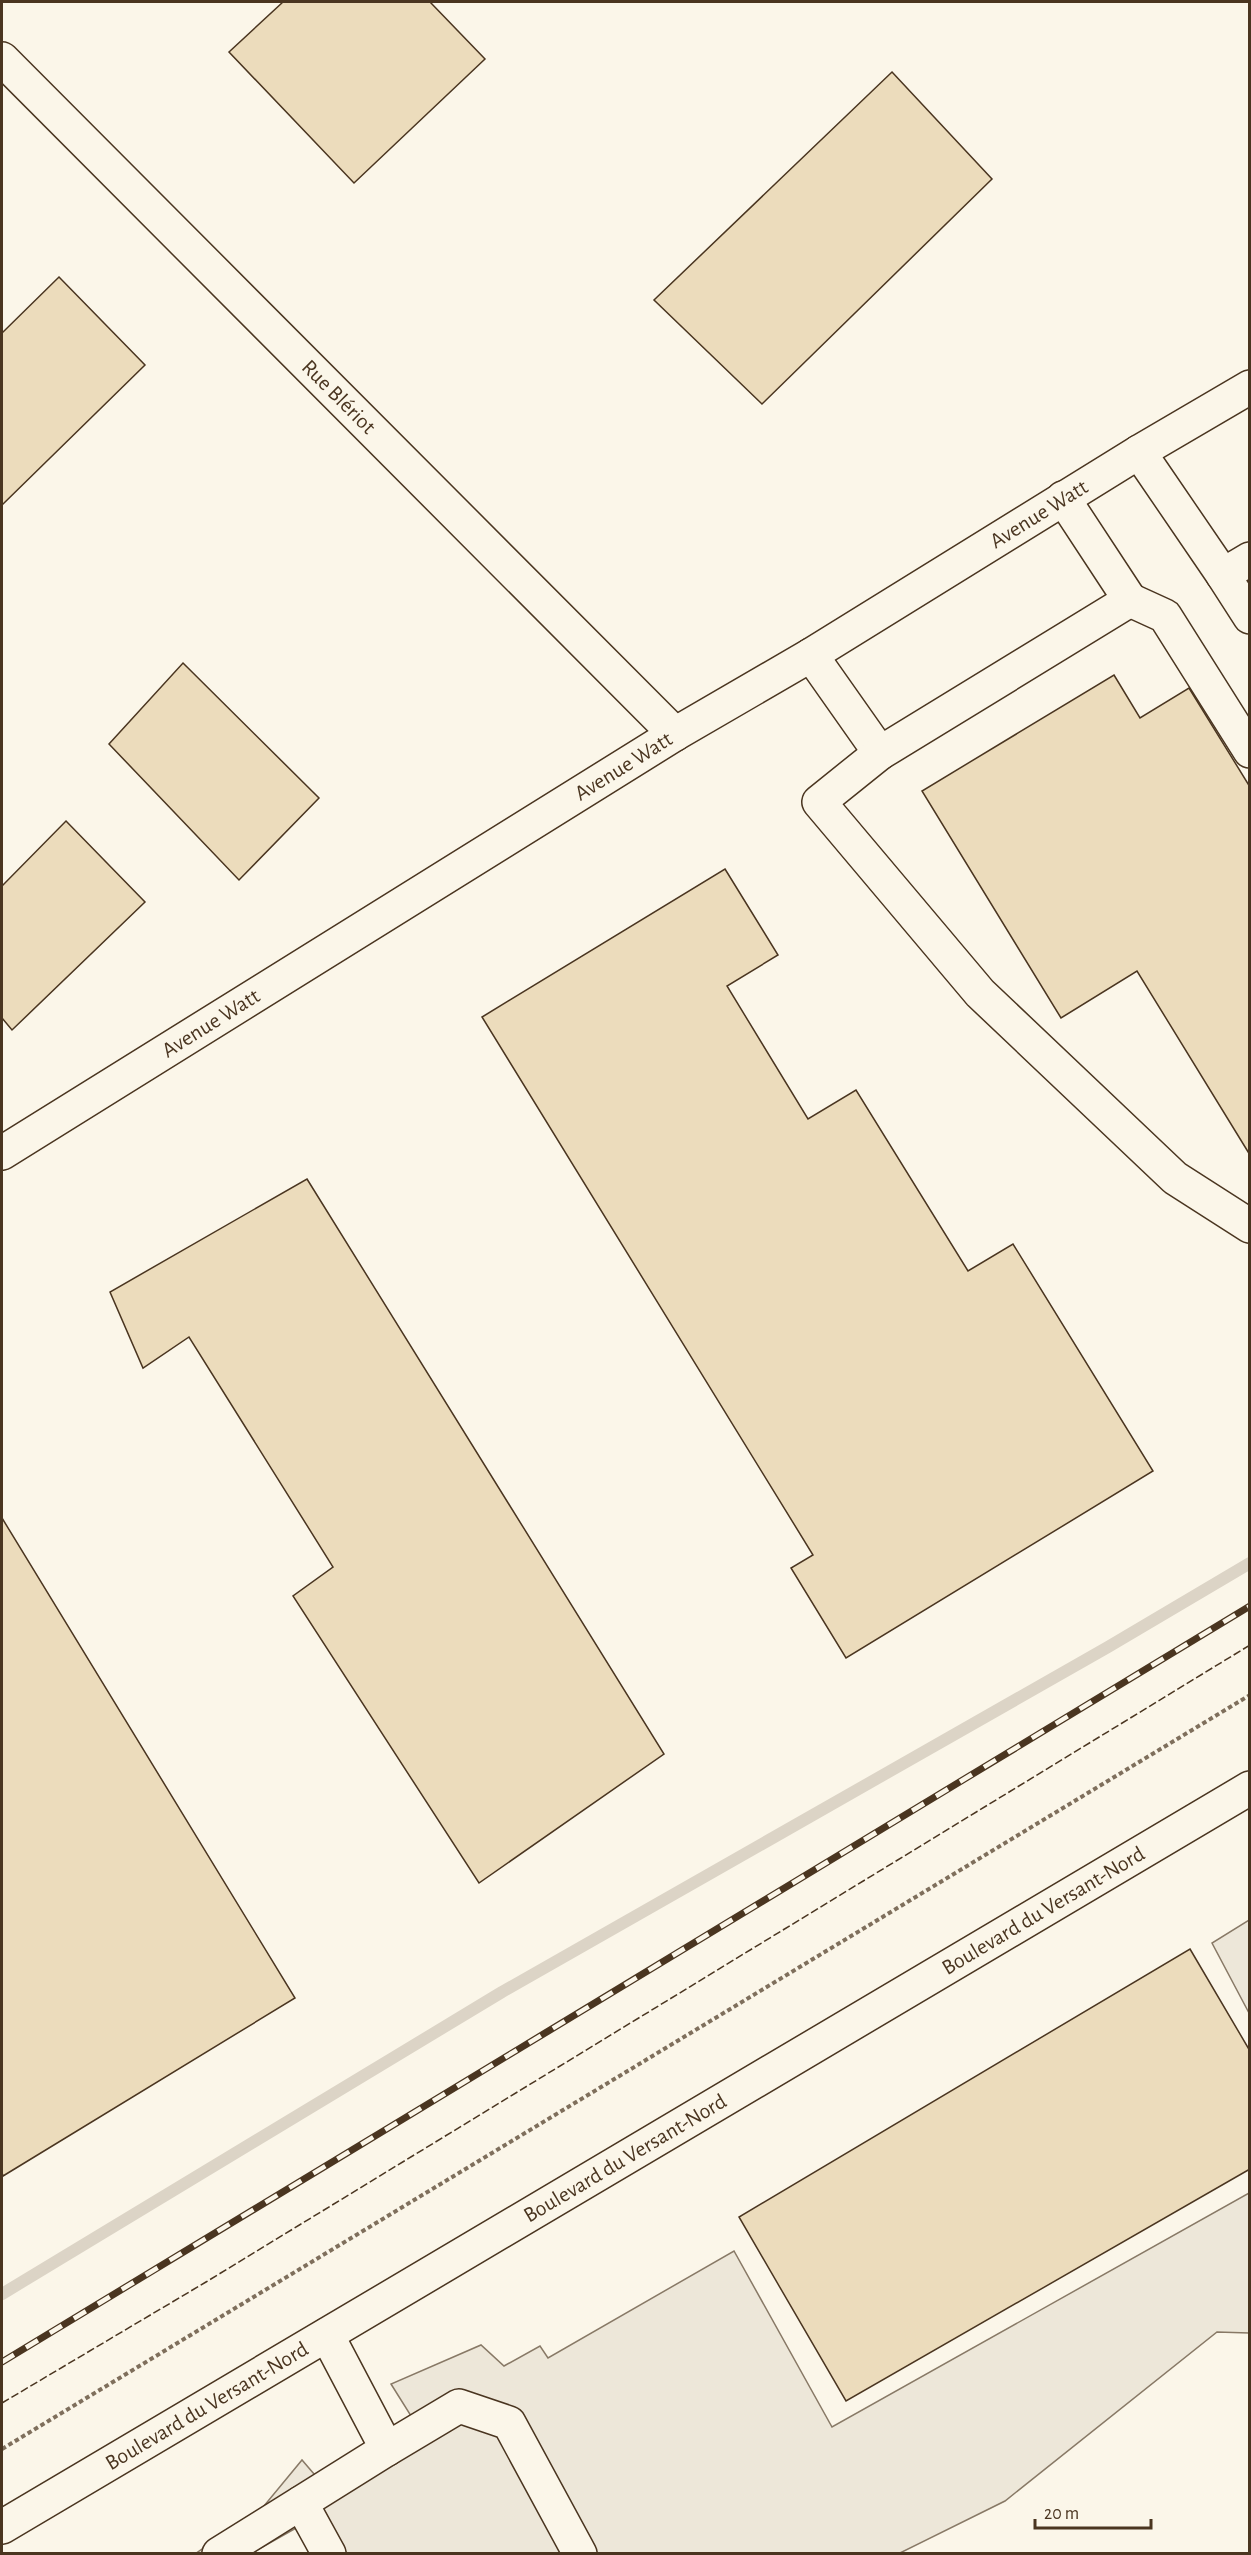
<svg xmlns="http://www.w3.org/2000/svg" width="1251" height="2555" font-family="'Alegreya Sans',sans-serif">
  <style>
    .parking { fill: #ede7d9; stroke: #887966; stroke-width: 1.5 }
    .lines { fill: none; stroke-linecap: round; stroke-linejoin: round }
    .stream { stroke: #dcd4c6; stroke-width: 12 }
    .building { fill: #ecdcbc; stroke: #4a3520; stroke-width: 1.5 }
    .minor-casing { stroke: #4a3520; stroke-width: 36 }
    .path { stroke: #7f6f5c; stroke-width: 4; stroke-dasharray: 4.5 3; stroke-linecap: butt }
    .minor { stroke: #fbf6e9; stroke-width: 33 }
    .rail-casing { stroke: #4a3520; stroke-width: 7 }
    .rail { stroke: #fbf6e9; stroke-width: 4.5; stroke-dasharray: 14; stroke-linecap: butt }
    .fence { stroke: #4a3520; stroke-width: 1.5; stroke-dasharray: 8 3; stroke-linecap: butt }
    .labels { text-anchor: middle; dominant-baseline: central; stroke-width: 4.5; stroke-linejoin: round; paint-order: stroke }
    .street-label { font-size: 22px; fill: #4a3520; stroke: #fbf6e9 }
  </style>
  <rect width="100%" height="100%" fill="#fbf6e9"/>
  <g class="parking">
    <polygon points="1249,1920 1249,2013 1212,1943"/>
    <polygon points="1249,2193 1249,2333 1217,2332 1005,2501 900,2553 333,2553 312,2519 252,2553 195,2554 264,2506 302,2460 326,2488 413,2419 391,2384 481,2345 504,2366 540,2346 548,2358 734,2251 832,2427"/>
  </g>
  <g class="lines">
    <polyline class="stream" points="2,2294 502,1992 1108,1647 1250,1563"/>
  </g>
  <g class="building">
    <polygon points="283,2 430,2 485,59 354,183 229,52"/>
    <polygon points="892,72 992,179 762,404 654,300"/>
    <polygon points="59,277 145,365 2,505 2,333"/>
    <polygon points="183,663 319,798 239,880 109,744"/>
    <polygon points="1114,675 1140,718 1189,688 1250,787 1250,1155 1137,971 1061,1018 922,791"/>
    <polygon points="66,821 145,902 12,1030 2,1018 2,886"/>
    <polygon points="725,869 778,955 727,986 808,1119 856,1090 968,1271 1013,1244 1153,1471 846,1658 791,1568 813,1555 482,1017"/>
    <polygon points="307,1179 664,1754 479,1883 293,1596 333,1567 189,1337 143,1368 110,1292"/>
    <polygon points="2,1518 295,1998 3,2176 2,2173"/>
    <polygon points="1190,1949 1250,2051 1250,2169 846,2401 739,2217"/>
  </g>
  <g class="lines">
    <defs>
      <g id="minor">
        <path id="s1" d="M 2,59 L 675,734"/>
        <polyline points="1139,452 1223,575 1250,559"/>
        <polyline points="1223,575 1250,617"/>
        <polyline points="1130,600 1165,616 1250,751"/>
        <polyline points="811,655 880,753 1130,600 1063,498"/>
        <polyline points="880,753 819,802 980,993 1175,1178 1250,1226"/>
        <path id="s2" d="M 2,1153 L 675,734 L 811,655 L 1139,452 L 1250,387"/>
        <polyline points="387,2449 459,2406 509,2423 580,2554"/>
        <polyline points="301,2503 329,2554"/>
        <path id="s3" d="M 2,2527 L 1250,1788"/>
        <polyline points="219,2554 387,2449 327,2335"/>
      </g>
    </defs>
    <use href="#minor" class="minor-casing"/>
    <polyline class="path" points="2,2449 1250,1695"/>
    <use href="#minor" class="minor"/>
    <defs>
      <polyline id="rail" points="2,2362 1250,1606"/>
    </defs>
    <use href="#rail" class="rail-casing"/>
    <use href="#rail" class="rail"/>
    <polyline class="fence" points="2,2403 206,2282 1250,1645"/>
  </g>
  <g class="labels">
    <g class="street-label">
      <text stroke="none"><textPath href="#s1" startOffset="477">Rue Blériot</textPath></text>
      <text stroke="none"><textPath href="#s2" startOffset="1218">Avenue Watt</textPath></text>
      <text stroke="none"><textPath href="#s2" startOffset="732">Avenue Watt</textPath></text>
      <text stroke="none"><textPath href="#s2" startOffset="246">Avenue Watt</textPath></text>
      <text stroke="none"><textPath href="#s3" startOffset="1210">Boulevard du Versant-Nord</textPath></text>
      <text stroke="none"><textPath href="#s3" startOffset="724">Boulevard du Versant-Nord</textPath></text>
      <text stroke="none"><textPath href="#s3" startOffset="238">Boulevard du Versant-Nord</textPath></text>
    </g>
  </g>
  <rect width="1251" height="2555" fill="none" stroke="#4a3520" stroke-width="6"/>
  <path d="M1035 2519v9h116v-9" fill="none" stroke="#4a3520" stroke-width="3"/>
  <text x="1044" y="2519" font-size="18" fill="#4a3520" stroke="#fbf6e9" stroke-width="4.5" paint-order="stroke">20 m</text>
</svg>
